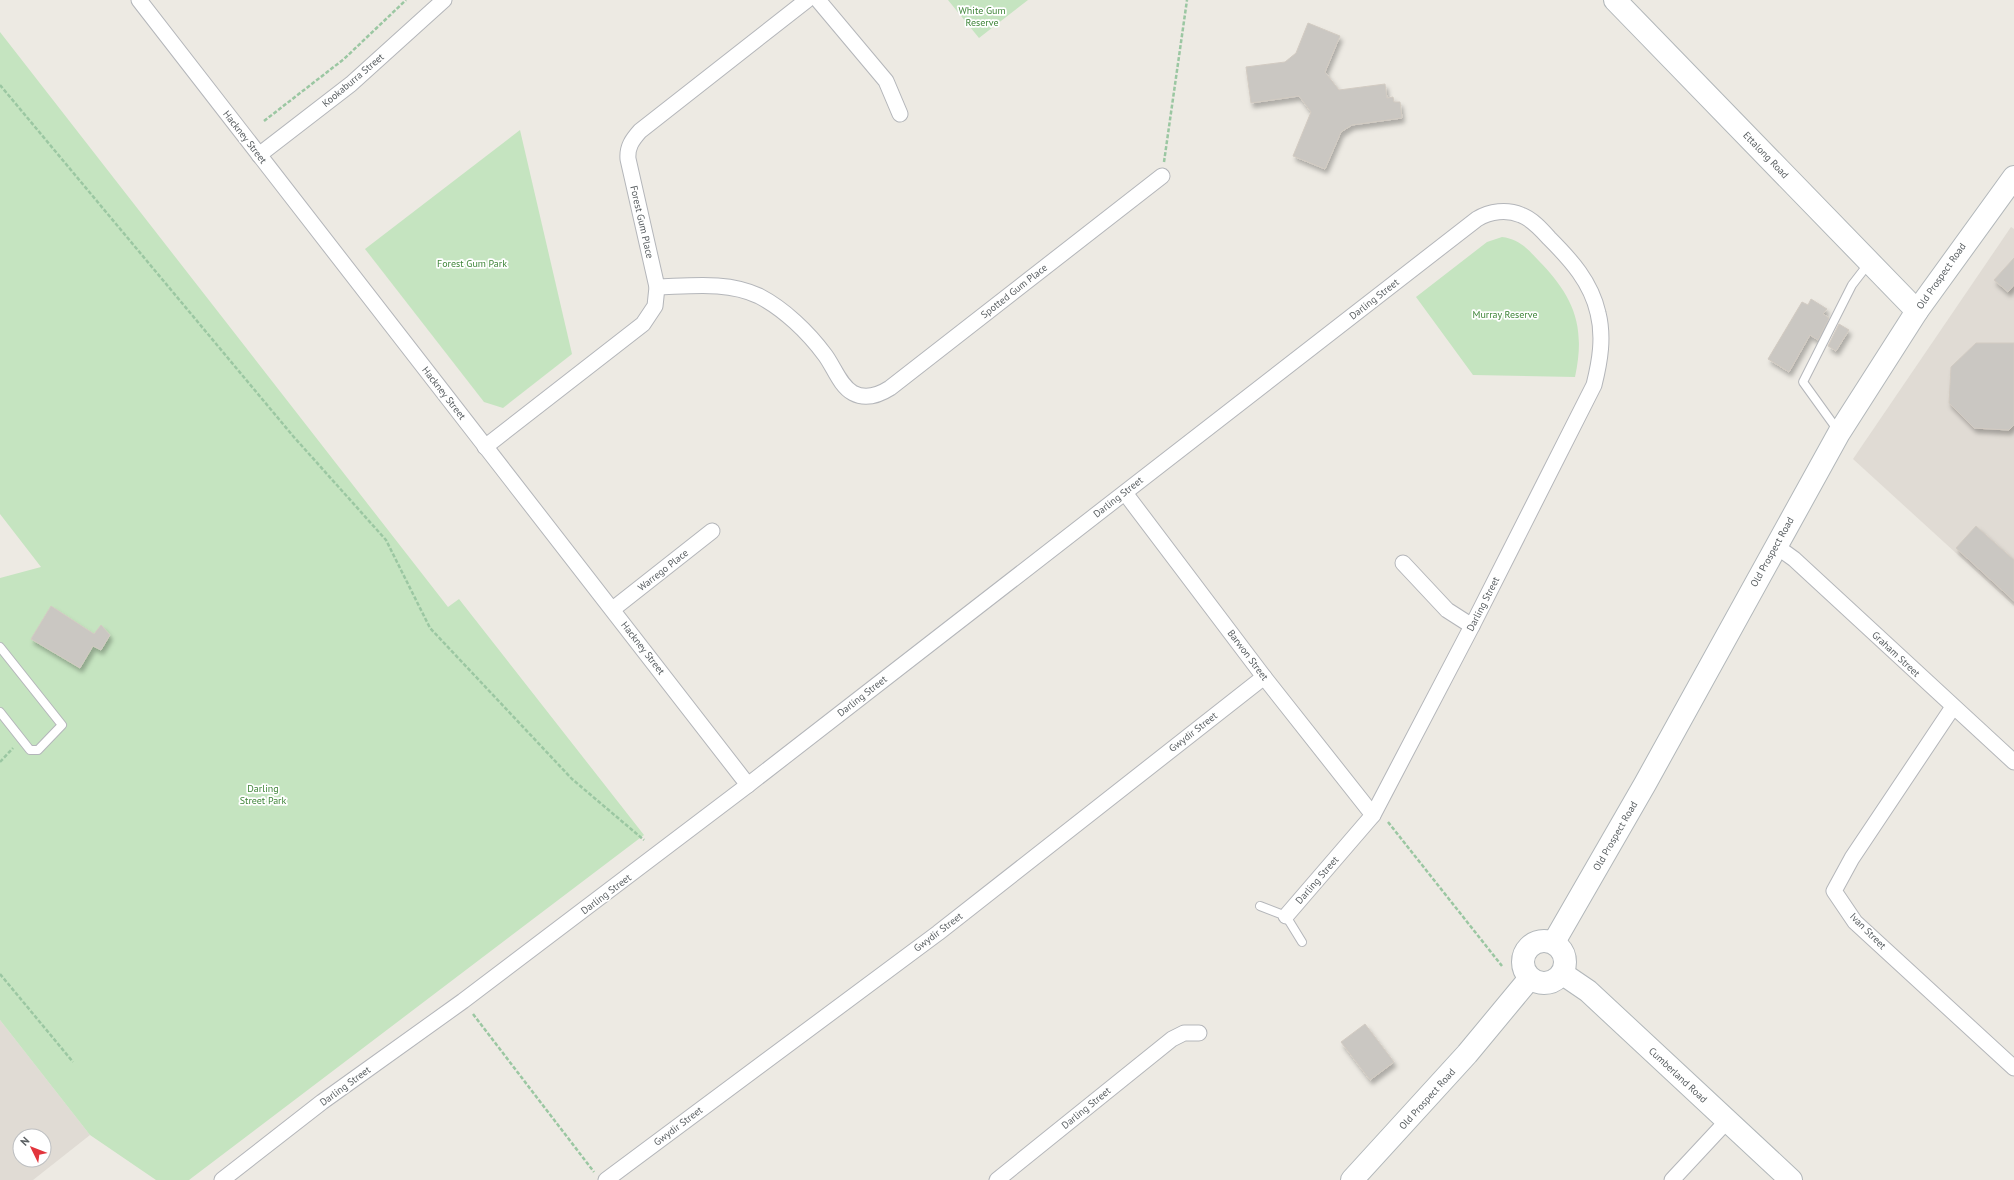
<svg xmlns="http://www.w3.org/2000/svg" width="2014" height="1180" font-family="'PT Sans',sans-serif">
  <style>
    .education { fill: #e0dbd4; fill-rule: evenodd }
    .green { fill: #c5e4c0 }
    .building { fill: #cac7c2; stroke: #d2cbc2; filter: url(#shadow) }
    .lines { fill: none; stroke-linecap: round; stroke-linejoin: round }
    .lane-casing { stroke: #b4b6ba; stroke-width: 10 }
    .street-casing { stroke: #b4b6ba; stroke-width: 17 }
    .secondary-casing { stroke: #b2b7ba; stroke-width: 24 }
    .path { stroke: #9bc7a2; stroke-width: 2.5; stroke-dasharray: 4 2; stroke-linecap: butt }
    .lane { stroke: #fff; stroke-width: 8 }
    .street { stroke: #fff; stroke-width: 15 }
    .secondary { stroke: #fff; stroke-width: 22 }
    .labels { text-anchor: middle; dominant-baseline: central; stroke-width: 3.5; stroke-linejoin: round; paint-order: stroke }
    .park-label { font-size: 10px; fill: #3f8539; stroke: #fff }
    .street-label { font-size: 10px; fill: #5b6063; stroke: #fff }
  </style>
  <defs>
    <filter id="shadow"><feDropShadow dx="2.5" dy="4.5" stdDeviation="2" flood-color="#0004"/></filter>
  </defs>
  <rect width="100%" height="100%" fill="#edeae3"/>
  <g class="education">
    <polygon points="2011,227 2014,229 2014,606 1853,459"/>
    <path d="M 0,1020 L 90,1135 L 33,1180 L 0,1180 ZM 20,1136 L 44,1136 L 44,1160 L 20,1160 Z"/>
  </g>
  <g class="green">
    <polygon points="948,0 1028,0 979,38"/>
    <polygon points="0,32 448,607 459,599 644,835 189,1180 156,1180 90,1135 0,1020 0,578 41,567 0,514"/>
    <polygon points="520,130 572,354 503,408 484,402 365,249"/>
    <path d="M 1502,237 C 1519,239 1528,249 1539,261 C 1574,297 1586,326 1575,377 L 1473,375 L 1416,297 L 1487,242 Z"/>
  </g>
  <g class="building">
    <polygon points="1308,23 1340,36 1325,72 1339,90 1385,84 1387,98 1393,97 1394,102 1400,102 1402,118 1352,125 1341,132 1325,169 1293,156 1311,112 1299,96 1251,103 1246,67 1285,62 1296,53"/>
    <polygon points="2014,258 2014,285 2008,292 1994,280"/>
    <polygon points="1811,299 1827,309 1823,314 1829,318 1818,340 1810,335 1789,372 1768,359 1802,302 1808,305"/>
    <polygon points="1839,324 1849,330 1836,351 1828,346"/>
    <polygon points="1976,343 2014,343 2014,425 2009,430 1974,428 1949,403 1951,367"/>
    <polygon points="1976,526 2014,560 2014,601 1956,548"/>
    <polygon points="51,606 94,634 101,625 110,635 101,650 93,646 80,668 31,639"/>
    <polygon points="1365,1024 1394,1062 1370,1080 1341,1042"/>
  </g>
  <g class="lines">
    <defs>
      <g id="lane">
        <polyline points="1839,432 1803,382 1852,285 1869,263"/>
        <polyline points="0,647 62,725 38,750 30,750 0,712"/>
        <polyline points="1260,906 1286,916 1302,942"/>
      </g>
      <g id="street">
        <polyline points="139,0 748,785"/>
        <polyline points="818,0 886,81 900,114"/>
        <polyline points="259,155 351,84 444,0"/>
        <path d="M 657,287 C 691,286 728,281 759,296 C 784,309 808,332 825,355 C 834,367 840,386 853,393 C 866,400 879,395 890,388 L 1162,176"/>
        <path d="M 485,447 L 643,324 L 655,306 L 657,287 L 628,159 C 627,147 632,140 640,131 L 807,0"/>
        <polyline points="1125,493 1264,677 1373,815"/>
        <polyline points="1776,546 1794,559 2014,762"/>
        <polyline points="1403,563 1447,610 1472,626"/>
        <polyline points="613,609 712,531"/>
        <polyline points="1953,707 1852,858 1834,891 1855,922 2014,1068"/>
        <path d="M 222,1180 L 322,1102 L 463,1001 L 748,785 L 1477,219 C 1490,211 1507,209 1521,215 C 1532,219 1541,229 1549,238 C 1571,260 1591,282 1598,313 C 1604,337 1600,361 1594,385 L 1472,626 L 1373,815 L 1286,916"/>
        <polyline points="606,1180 938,933 1264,677"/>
        <polyline points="997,1180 1172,1039 1184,1033 1199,1033"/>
        <polyline points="1672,1180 1727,1121"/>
      </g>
      <g id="secondary">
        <polyline points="1615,0 1917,311"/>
        <circle cx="1544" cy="962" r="21"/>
        <polyline points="1554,942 1645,784 1839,433 1917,311 2014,177"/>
        <polyline points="1563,974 1588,991 1791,1180"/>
        <polyline points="1352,1180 1467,1054 1530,978"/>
      </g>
    </defs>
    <use href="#lane" class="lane-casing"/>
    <use href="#street" class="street-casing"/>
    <use href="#secondary" class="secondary-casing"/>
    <g class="path">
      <polyline points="0,85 293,436 386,540 430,628 572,779 644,840"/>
      <polyline points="264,121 344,59 406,0"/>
      <polyline points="1164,162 1187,0"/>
      <polyline points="0,762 13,748"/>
      <polyline points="1388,822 1502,966"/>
      <polyline points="0,974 73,1062"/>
      <polyline points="473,1014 594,1172"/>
    </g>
    <use href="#lane" class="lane"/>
    <use href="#street" class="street"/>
    <use href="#secondary" class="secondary"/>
  </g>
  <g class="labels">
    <g class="park-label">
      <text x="982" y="10">White Gum<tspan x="982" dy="12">Reserve</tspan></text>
      <text x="472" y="263">Forest Gum Park</text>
      <text x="1505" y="314">Murray Reserve</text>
      <text x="263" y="788">Darling<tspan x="263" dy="12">Street Park</tspan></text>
    </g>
    <g class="street-label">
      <text transform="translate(353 80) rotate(-40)">Kookaburra Street</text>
      <text transform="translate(245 137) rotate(52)">Hackney Street</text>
      <text transform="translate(1766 155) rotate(46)">Ettalong Road</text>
      <text transform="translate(642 222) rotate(77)">Forest Gum Place</text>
      <text transform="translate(1941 276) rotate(-55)">Old Prospect Road</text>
      <text transform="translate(1014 291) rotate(-38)">Spotted Gum Place</text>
      <text transform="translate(1374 299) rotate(-38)">Darling Street</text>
      <text transform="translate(444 393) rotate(52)">Hackney Street</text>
      <text transform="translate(1118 497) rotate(-38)">Darling Street</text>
      <text transform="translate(1772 552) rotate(-61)">Old Prospect Road</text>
      <text transform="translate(663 570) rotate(-38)">Warrego Place</text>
      <text transform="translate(1483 604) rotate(-63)">Darling Street</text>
      <text transform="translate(643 648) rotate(52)">Hackney Street</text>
      <text transform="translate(1896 654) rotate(43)">Graham Street</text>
      <text transform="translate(1248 655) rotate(53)">Barwon Street</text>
      <text transform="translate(862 696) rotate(-38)">Darling Street</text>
      <text transform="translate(1193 732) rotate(-38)">Gwydir Street</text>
      <text transform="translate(1615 836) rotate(-60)">Old Prospect Road</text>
      <text transform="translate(1317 880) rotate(-49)">Darling Street</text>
      <text transform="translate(606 894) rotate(-37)">Darling Street</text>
      <text transform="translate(1868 931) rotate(45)">Ivan Street</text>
      <text transform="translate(938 932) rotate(-37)">Gwydir Street</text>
      <text transform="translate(1678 1075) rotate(43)">Cumberland Road</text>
      <text transform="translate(345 1086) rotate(-36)">Darling Street</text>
      <text transform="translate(1427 1099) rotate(-48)">Old Prospect Road</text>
      <text transform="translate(1086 1108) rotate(-39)">Darling Street</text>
      <text transform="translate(678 1126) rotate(-37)">Gwydir Street</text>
    </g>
  </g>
  <g transform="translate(32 1148) rotate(313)"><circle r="19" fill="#ffffff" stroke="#bdbfc1"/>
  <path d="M0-3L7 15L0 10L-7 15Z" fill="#e2353d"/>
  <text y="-6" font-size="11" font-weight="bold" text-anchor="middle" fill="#5b6063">N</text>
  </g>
</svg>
